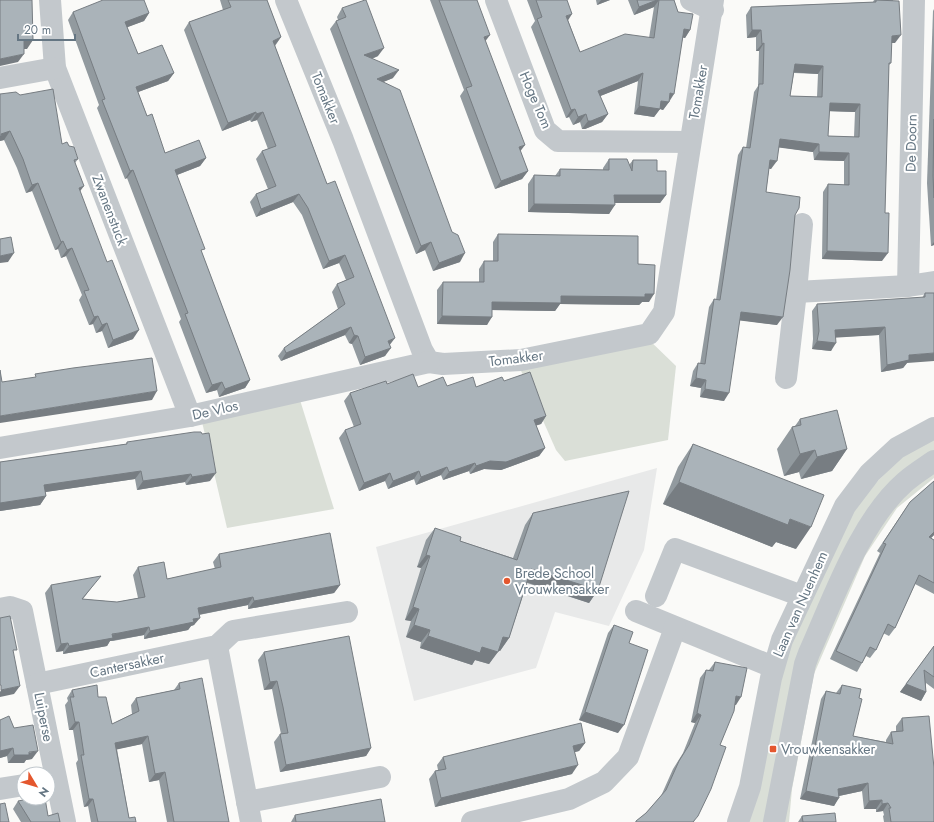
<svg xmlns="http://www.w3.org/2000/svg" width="934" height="822" font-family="Jost,sans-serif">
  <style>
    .built { fill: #e8e9e9 }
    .green { fill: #dadfd7 }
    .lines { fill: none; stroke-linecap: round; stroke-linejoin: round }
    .minor { stroke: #c3c8cc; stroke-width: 22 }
    .wall { fill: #929a9f; fill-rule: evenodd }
    .shaded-wall { fill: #777d82 }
    .building { fill: #aab3b9; stroke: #777d82; fill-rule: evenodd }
    .poi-dot { fill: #e4572e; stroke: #fff; stroke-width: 1.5 }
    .labels { text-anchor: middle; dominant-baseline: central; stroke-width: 4; stroke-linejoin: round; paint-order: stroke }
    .street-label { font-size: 14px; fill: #657683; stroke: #fff }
    .poi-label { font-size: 14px; fill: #657683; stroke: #fff; text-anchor: start }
  </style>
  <rect width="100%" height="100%" fill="#fafaf8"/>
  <polygon class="built" points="657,468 644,550 609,626 555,612 536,668 414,701 376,547"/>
  <g class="green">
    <polygon points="646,337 676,366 668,440 565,461 556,450 518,364"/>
    <polygon points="300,400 334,509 227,528 202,422"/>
    <polygon points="934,437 934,478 897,508 865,556 814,674 792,789 789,822 740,822 784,646 850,509 911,447"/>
  </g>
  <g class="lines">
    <g class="minor">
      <polyline points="50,0 55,68 190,416"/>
      <polyline points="286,0 343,140 422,350 429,362 443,364 521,360 649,334 664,312 713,0"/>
      <polyline points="496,0 545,130 558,141 690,142"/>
      <polyline points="691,0 713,10"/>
      <polyline points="0,78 55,68"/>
      <polyline points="908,286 914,0"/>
      <polyline points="796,292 908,286 934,282"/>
      <polyline points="786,378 796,292 802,224"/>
      <polyline points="0,448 190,416 429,362"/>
      <polyline points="656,596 675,549 802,596"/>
      <polyline points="0,609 10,607 22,611 65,822"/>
      <polyline points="636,611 773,667"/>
      <polyline points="217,646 251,822"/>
      <polyline points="37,684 217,646 233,631 347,612"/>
      <polyline points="0,789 24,785"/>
      <polyline points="247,802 380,777"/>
      <polyline points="472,822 569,799 604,782 628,757 675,628"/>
      <polyline points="738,822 750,787 771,678 782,640 845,506 870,473 897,448 934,428"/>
      <path d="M 774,822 L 805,664 L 809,653 C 833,600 860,521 905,482 C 914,474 924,468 934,461"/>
    </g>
  </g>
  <g class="wall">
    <polygon points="220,0 267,0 281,37 275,46 327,184 390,345 385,356 360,365 352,344 349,343 345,335 281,361 278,356 284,348 338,309 332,292 337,284 346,280 339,263 323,269 302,215 293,202 256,217 250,202 256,194 268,189 256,159 262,151 268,149 257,120 251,122 250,120 222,131 184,30 189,22 223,10"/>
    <polygon points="430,0 477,0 485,41 520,151 528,171 522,179 495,189 460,96 464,90"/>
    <polygon points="527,0 567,0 568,20 580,52 649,38 654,7 634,15 628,0 674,0 678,12 690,30 685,38 683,37 669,102 663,110 660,109 654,117 634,114 638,81 600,96 608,114 602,122 585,129 582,129 580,122 573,125 569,117 566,118 531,27 535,21"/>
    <polygon points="596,0 610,0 597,5"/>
    <path d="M 874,0 L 893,0 L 895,43 L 891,43 L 891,63 L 889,65 L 882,261 L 822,259 L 823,192 L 828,184 L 844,185 L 844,161 L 814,160 L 813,152 L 779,147 L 771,169 L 769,168 L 766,192 L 795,215 L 777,325 L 740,320 L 724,401 L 700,397 L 701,388 L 690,386 L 693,371 L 698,363 L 700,364 L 709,307 L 714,299 L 716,300 L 738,155 L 743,147 L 746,148 L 754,92 L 758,86 L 759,51 L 756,51 L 756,37 L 747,38 L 746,15 L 751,7 L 873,2 ZM 794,73 L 818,74 L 817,97 L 790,96 ZM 829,111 L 855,112 L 854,137 L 828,136 Z"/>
    <polygon points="342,8 378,56 372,59 393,78 383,82 460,262 433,271 425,250 416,254 330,29 336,21 338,20 337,17"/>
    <polygon points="934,9 934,245 931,246 927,183 933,11"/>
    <polygon points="73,12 149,13 144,21 127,27 138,54 174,73 168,81 138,92 147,116 165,153 206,158 200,166 177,175 202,253 250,380 245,388 219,397 217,390 206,393 179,322 181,319 127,178 125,179 97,108 99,105 68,20"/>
    <polygon points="0,94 62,144 69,146 78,159 75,163 80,192 133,339 108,348 102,331 96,333 93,324 89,325 79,300 82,295 66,256 61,258 58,249 55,250 32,191 26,193 17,168 4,140 0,141"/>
    <polygon points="609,159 629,165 633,160 657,171 666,195 660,203 615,203 609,214 528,212 528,184 534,175 555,176 560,169 603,170 603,168"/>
    <polygon points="498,234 638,264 649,302 642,302 639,305 560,304 555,311 492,310 487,325 437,324 437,290 443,282 479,282 479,269 484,261 493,261 493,242"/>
    <polygon points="925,293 934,293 907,363 903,368 881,372 879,335 836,337 831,351 812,349 813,339 812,311 817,304 922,298"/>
    <polygon points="504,381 546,416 541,424 536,425 545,448 539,456 501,470 484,469 470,474 469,471 443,480 441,475 416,485 414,479 388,489 385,481 359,491 339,438 345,430 354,427 344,401 350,393 387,384 418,387 447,386 476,387"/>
    <polygon points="800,419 847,449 832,471 801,479 799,472 784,476 777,449 792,427 795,426"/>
    <polygon points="127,442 210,481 186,485 185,482 137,490 135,479 45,492 46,496 40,505 0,511 0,462 126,444"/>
    <polygon points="693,444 796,549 776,542 772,547 663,504 678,467"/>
    <polygon points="934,481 934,535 931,538 934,540 934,594 915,584 895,628 889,636 883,633 876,650 870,658 866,656 862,663 857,672 830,659 880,553 877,551 910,502"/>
    <polygon points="533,513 598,590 589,603 527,583 509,638 500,651 498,650 489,664 475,660 472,665 420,648 421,642 406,637 411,621 405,620 421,568 417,567 426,540 435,528 460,541 513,558 525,525"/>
    <polygon points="219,554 340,585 334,593 248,609 248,605 199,615 194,625 191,626 188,630 144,639 144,635 113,641 110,641 107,646 63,654 63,651 56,652 45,593 51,585 95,583 83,599 117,602 138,598 133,575 138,567 167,579 215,569 213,562"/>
    <polygon points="614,625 629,643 618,733 579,720 608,633"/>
    <polygon points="934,646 934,689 926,683 926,692 921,701 900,692"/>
    <polygon points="264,652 371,748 366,756 280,772 274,742 280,734 281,734 277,715 272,689 264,690 258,660"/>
    <polygon points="715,662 736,705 735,705 720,745 694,822 635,822 646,813 661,796 673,769 683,753 695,723 691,722 700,678 706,670 709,670"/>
    <polygon points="179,683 229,822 167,822 159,780 149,782 142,744 117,749 129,818 136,822 91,822 88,806 84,807 76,763 78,760 73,730 69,730 65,705 68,701 67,698 72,690 98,697 112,724 132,714 131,705 136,698 174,690"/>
    <polygon points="842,685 859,698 853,736 886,742 886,740 891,732 896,731 896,726 902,718 934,822 884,822 883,816 884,815 883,811 876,812 876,809 864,809 862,791 839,796 834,806 800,799 821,699 826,691 836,693"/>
    <polygon points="0,720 14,728 32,759 26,760 24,763 8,763 7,756 0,758"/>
    <polygon points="585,743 579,751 575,752 572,774 435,807 429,779 435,771 438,770 437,765 443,757"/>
    <polygon points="18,801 60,822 21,822 13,809"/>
    <polygon points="295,815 385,822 291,822"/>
    <polygon points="802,816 836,822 798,822"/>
  </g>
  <g class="shaded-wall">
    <polygon points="601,0 610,0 597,5"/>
    <polygon points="657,0 659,0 654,7 634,15 639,7"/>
    <polygon points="149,13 144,21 120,30 125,22"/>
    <polygon points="572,14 567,22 566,16"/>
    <polygon points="684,29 690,30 685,38 679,37"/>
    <polygon points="752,30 761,30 756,37 747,38"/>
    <polygon points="490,35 484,43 484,37"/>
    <polygon points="901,35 895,43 886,43 892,36"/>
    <polygon points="281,37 275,45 267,48 273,41"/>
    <polygon points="33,40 27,49 18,49 24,41"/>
    <polygon points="764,43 759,51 756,51 762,44"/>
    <polygon points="384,48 378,56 358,64 364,55"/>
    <polygon points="24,54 18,62 0,66 0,59"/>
    <polygon points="795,64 823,66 818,74 790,72"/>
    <polygon points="399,70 393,78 371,87 377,79"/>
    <polygon points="174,73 168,81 130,95 136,87"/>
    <polygon points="643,73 638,81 593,99 598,91"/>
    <polygon points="670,93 674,94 669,102"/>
    <polygon points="661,101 669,102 663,110 660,109 654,117 634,114 639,106"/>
    <polygon points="830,103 860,104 855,112 824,111"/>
    <polygon points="575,109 569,117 566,118 571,110"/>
    <polygon points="256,112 250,120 222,131 228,123"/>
    <polygon points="263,112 257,120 251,122 256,114"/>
    <polygon points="586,114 580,122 573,125 578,117"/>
    <polygon points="608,114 602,122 585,129 582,129 588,121"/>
    <polygon points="10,131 4,140 0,141 0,136 1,134"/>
    <polygon points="780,139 819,144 813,152 775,147"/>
    <polygon points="525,145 519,153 519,147"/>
    <polygon points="819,152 849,153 844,161 814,160"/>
    <polygon points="206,158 200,166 169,178 175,170"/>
    <polygon points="770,160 777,161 771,169 765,168"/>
    <polygon points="133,170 127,178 125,179 130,171"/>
    <polygon points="528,171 522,179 495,189 501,181"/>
    <polygon points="38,183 32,191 26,193 32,185"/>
    <polygon points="84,186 78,194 79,188"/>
    <polygon points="299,194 293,202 256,217 261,209"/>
    <polygon points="614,195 666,195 660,203 609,203"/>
    <polygon points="534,204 615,205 609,214 528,212"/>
    <polygon points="63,241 58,249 55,250 61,242"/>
    <polygon points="431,242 425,250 416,254 421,246"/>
    <polygon points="934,242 934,245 931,246"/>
    <polygon points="72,248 66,256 61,258 67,250"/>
    <polygon points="827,251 888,253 882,261 822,259"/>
    <polygon points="14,253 8,262 0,263 0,256"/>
    <polygon points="465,253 460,262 433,271 439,263"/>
    <polygon points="345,255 339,263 323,269 329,261"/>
    <polygon points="645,294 654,294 649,302 642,302 639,305 560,304 555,311 487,310 492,302 561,296"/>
    <polygon points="741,312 783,317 777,325 736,320"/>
    <polygon points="98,316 93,324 89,325 94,317"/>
    <polygon points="442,316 492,317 487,325 437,324"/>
    <polygon points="107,323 102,331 96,333 102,325"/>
    <polygon points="351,327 345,335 281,361 286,353"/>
    <polygon points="885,327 879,335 830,338 835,330"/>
    <polygon points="139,330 133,339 108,348 113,340"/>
    <polygon points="354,335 358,336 352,344 349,343"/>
    <polygon points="395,338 389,346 388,341"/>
    <polygon points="817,341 836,343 831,351 812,349"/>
    <polygon points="391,348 385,356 360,365 365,357"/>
    <polygon points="934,353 934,361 907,363 903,368 881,372 887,365 909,355"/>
    <polygon points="696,378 706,380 701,388 690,386"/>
    <polygon points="250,380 245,388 219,397 225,389"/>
    <polygon points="222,382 217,390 206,393 212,385"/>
    <polygon points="705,389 729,393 724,401 700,397"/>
    <polygon points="157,391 152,400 0,423 0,416"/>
    <polygon points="546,416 541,424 529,428 534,420"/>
    <polygon points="545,448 539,456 501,470 484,469 470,474 476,466 490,461"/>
    <polygon points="847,449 832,471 801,479 817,457"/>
    <polygon points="815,450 799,472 784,476 800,454"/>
    <polygon points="475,463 469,471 443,480 449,472"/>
    <polygon points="447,467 441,475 416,485 421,477"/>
    <polygon points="141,471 135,479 39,493 44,485"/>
    <polygon points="419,471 414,479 388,489 393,481"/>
    <polygon points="216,473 210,481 186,485 192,477"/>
    <polygon points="390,473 385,481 359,491 364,483"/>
    <polygon points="191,474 185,482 137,490 143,481"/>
    <polygon points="679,482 790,519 811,527 796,549 776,542 772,547 663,504"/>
    <polygon points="46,496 40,505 0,511 0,503"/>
    <polygon points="934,532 934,535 924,545 929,537"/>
    <polygon points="426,555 430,556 421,568 417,567"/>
    <polygon points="531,569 598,590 589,603 523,581"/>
    <polygon points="340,585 334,593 248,609 254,601"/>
    <polygon points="253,597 248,605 192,616 198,608"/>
    <polygon points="413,607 419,609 411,621 405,620"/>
    <polygon points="200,618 194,625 191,626 188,630 144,639 150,631 193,619"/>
    <polygon points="414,625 430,630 421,642 406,637"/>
    <polygon points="149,627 144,635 110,641 107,646 63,654 69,646 119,633"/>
    <polygon points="428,636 482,647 498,652 489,664 475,660 472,665 420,648"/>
    <polygon points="503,637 509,638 500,651 494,649"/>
    <polygon points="68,643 63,651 56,652 61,644"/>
    <polygon points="277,681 272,689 264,690 270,682"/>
    <polygon points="906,684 926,692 921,701 900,692"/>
    <polygon points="20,686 14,694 0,697 0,692 1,690"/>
    <polygon points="736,696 741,697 736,705 731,704"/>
    <polygon points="585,712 624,725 618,733 579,720"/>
    <polygon points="697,713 701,715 695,723 691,722"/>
    <polygon points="75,722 79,722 73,730 69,730"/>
    <polygon points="148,736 142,744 110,751 115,743"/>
    <polygon points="585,743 579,751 567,754 573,746"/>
    <polygon points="13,748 7,756 0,758 0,751"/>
    <polygon points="371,748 366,756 280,772 286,765"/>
    <polygon points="38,751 32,759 26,760 24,763 8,763 14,755"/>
    <polygon points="578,765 572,774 435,807 441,798"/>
    <polygon points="165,772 159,780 149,782 155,774"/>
    <polygon points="868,783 862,791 834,797 839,798 834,806 800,799 806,791 838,789"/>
    <polygon points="89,799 93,799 88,806 84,807"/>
    <polygon points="882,800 876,809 864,809 869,801"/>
    <polygon points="888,803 883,811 876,812 882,804"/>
  </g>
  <g class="building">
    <polygon points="0,0 32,0 33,40 24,41 24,54 0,59"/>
    <polygon points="103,0 144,0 149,13 125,22 138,54 162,45 174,73 136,87 147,116 152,114 165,153 199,140 206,158 175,170 205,249 201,250 250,380 225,389 222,382 212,385 185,314 188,313 133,170 130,171 102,100 105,99 73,12"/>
    <polygon points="228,0 267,0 281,37 273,41 327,184 335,181 395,338 388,341 391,348 365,357 358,336 354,335 351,327 286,353 284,348 345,304 337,284 354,277 345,255 329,261 308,208 299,194 261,209 256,194 276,186 262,151 276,146 263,112 256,114 256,112 228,123 189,22 231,7"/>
    <polygon points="365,0 366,0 384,48 364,55 399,70 377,79 400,90 452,232 458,235 465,253 439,263 431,242 421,246 336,21 346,17 342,8"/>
    <polygon points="439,0 477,0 490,35 484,37 525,145 519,147 528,171 501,181 466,88 472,86"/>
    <polygon points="536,0 567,0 572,14 566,16 580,52 625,34 654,38 659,0 674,0 678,12 693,14 690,30 684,29 674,94 670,93 669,102 661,101 660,109 639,106 643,73 598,91 608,114 591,121 588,121 586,114 578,117 575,109 571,110 537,19 542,17"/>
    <polygon points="637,0 657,0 639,7"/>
    <path d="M 876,0 L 899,1 L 901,35 L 892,36 L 891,63 L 889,63 L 885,213 L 889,213 L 888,253 L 827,251 L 828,184 L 849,185 L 849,153 L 819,152 L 819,144 L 780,139 L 777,161 L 770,160 L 766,192 L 800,197 L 799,208 L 795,215 L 790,270 L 783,317 L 741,312 L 729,393 L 705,389 L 706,380 L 696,378 L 698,363 L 705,364 L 714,299 L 720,300 L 743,147 L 750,148 L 759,84 L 763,84 L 764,43 L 762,44 L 761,30 L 752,30 L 751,7 L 876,2 ZM 795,64 L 823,66 L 822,97 L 790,96 ZM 830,103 L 860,104 L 859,137 L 828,136 Z"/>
    <polygon points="53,89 62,144 67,142 69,146 74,147 78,159 74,160 84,186 79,188 107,262 112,260 139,330 113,340 107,323 102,325 98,316 94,317 84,291 89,290 72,248 67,250 63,241 61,242 38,183 32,185 23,159 10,131 1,134 2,136 0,136 0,94 16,92 20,95"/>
    <polygon points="934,119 934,198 933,176"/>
    <polygon points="609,159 627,159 632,171 633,160 657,160 657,171 666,171 666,195 614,195 615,205 534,204 534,175 560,176 560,169 609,170"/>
    <polygon points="498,234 638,236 638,264 655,265 654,294 645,294 645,297 561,296 561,303 492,302 492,317 442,316 443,282 484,282 484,261 498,261"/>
    <polygon points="11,237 14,253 0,256 0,239"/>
    <polygon points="925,293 934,293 934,353 909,355 909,360 887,365 885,327 835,330 836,343 817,341 819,331 817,304 925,297"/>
    <polygon points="152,358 157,391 0,416 0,370 2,382 36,377 35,374 73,368"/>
    <polygon points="530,372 546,416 534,420 545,448 506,462 490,461 476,466 475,463 449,472 447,467 421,477 419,471 393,481 390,473 364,483 345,430 361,424 350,393 386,381 387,384 413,374 418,387 443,377 447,386 473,377 476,387 502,377 504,381"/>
    <polygon points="837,410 847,449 817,457 815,450 800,454 792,427 801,425 800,419"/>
    <polygon points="194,432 201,432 202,434 209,433 216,473 192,477 191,474 143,481 141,471 44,485 46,496 0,503 0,462 127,444 127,442"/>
    <polygon points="693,444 824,495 811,527 790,519 788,525 679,482"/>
    <polygon points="934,481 934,532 929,537 934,540 934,583 919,575 895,628 888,624 876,650 870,647 862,663 836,651 886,544 883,543 910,502"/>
    <polygon points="629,491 598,590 531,569 509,638 503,637 498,652 482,647 480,653 428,636 430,630 414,625 419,609 413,607 430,556 426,555 435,528 461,537 460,541 517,560 533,513"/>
    <polygon points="330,533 340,585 254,601 253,597 198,608 200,618 193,619 194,622 150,631 149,627 119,633 112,634 113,638 69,646 68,643 61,644 51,585 101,576 82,599 117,602 145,597 138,567 164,562 167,579 221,567 219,554"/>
    <polygon points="10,616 17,650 13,650 20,686 1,690 1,685 0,685 0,618"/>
    <polygon points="614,625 633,632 629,643 648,650 624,725 585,712"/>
    <polygon points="349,636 371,748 286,765 280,734 288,733 283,707 277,681 270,682 264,652"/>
    <polygon points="934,646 934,677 924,670 926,692 906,684"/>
    <polygon points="715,662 747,668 741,697 736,696 734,711 720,745 726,747 711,789 698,816 693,822 636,822 636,821 646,813 666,790 679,761 689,745 701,715 697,713 706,670 713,671"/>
    <polygon points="202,678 229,822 174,822 165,772 155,774 148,736 115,743 129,818 135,817 136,822 98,822 93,799 89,799 81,755 84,755 79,722 75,722 70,697 74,697 72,690 97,685 98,697 106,697 112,724 139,711 136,698 180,689 179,683"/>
    <polygon points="842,685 861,689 859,698 862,699 853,736 893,744 891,732 903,731 902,718 929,716 934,768 934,822 891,822 889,808 891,808 888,803 882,804 882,800 869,801 868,783 838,789 839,798 806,791 826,691 840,694"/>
    <polygon points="9,716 14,728 33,725 38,751 29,752 29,755 14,755 13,748 0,751 0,720"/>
    <polygon points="581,723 585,743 573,746 578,765 441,798 435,771 446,769 443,757"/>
    <polygon points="34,798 45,798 48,816 58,813 60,822 31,822 18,801"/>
    <polygon points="381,799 385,822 296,822 295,815"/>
    <polygon points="5,803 9,822 0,822 0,804"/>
    <polygon points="835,813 836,822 803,822 802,816"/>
  </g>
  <g class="poi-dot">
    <circle cx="507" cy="581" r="4"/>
    <rect x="769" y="745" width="8" height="8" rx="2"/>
  </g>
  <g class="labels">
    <g class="street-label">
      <text transform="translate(698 92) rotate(-80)">Tomakker</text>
      <text transform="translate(326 98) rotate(68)">Tomakker</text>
      <text transform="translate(536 100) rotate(67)">Hoge Tom</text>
      <text transform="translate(911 143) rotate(-89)">De Doorn</text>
      <text transform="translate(110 210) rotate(69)">Zwanenstuck</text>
      <text transform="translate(516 358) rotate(-7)">Tomakker</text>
      <text transform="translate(215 410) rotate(-13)">De Vlos</text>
      <text transform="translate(800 604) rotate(-66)">Laan van Nuenhem</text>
      <text transform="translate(127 665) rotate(-12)">Cantersakker</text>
      <text transform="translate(44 717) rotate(79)">Luiperse</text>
    </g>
    <g class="poi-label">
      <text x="515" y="573">Brede School<tspan x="515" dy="16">Vrouwkensakker</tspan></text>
      <text x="781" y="749">Vrouwkensakker</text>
    </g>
  </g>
  <g transform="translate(36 786) rotate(128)"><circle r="19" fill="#ffffff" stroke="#c1c8cd"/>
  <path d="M0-3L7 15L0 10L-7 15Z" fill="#e4572e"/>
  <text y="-6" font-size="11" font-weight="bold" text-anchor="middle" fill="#657683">N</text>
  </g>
  <path d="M18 34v6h57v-6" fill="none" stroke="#657683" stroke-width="2"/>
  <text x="24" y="34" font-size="12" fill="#657683" stroke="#ffffff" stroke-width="3" paint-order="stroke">20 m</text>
</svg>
